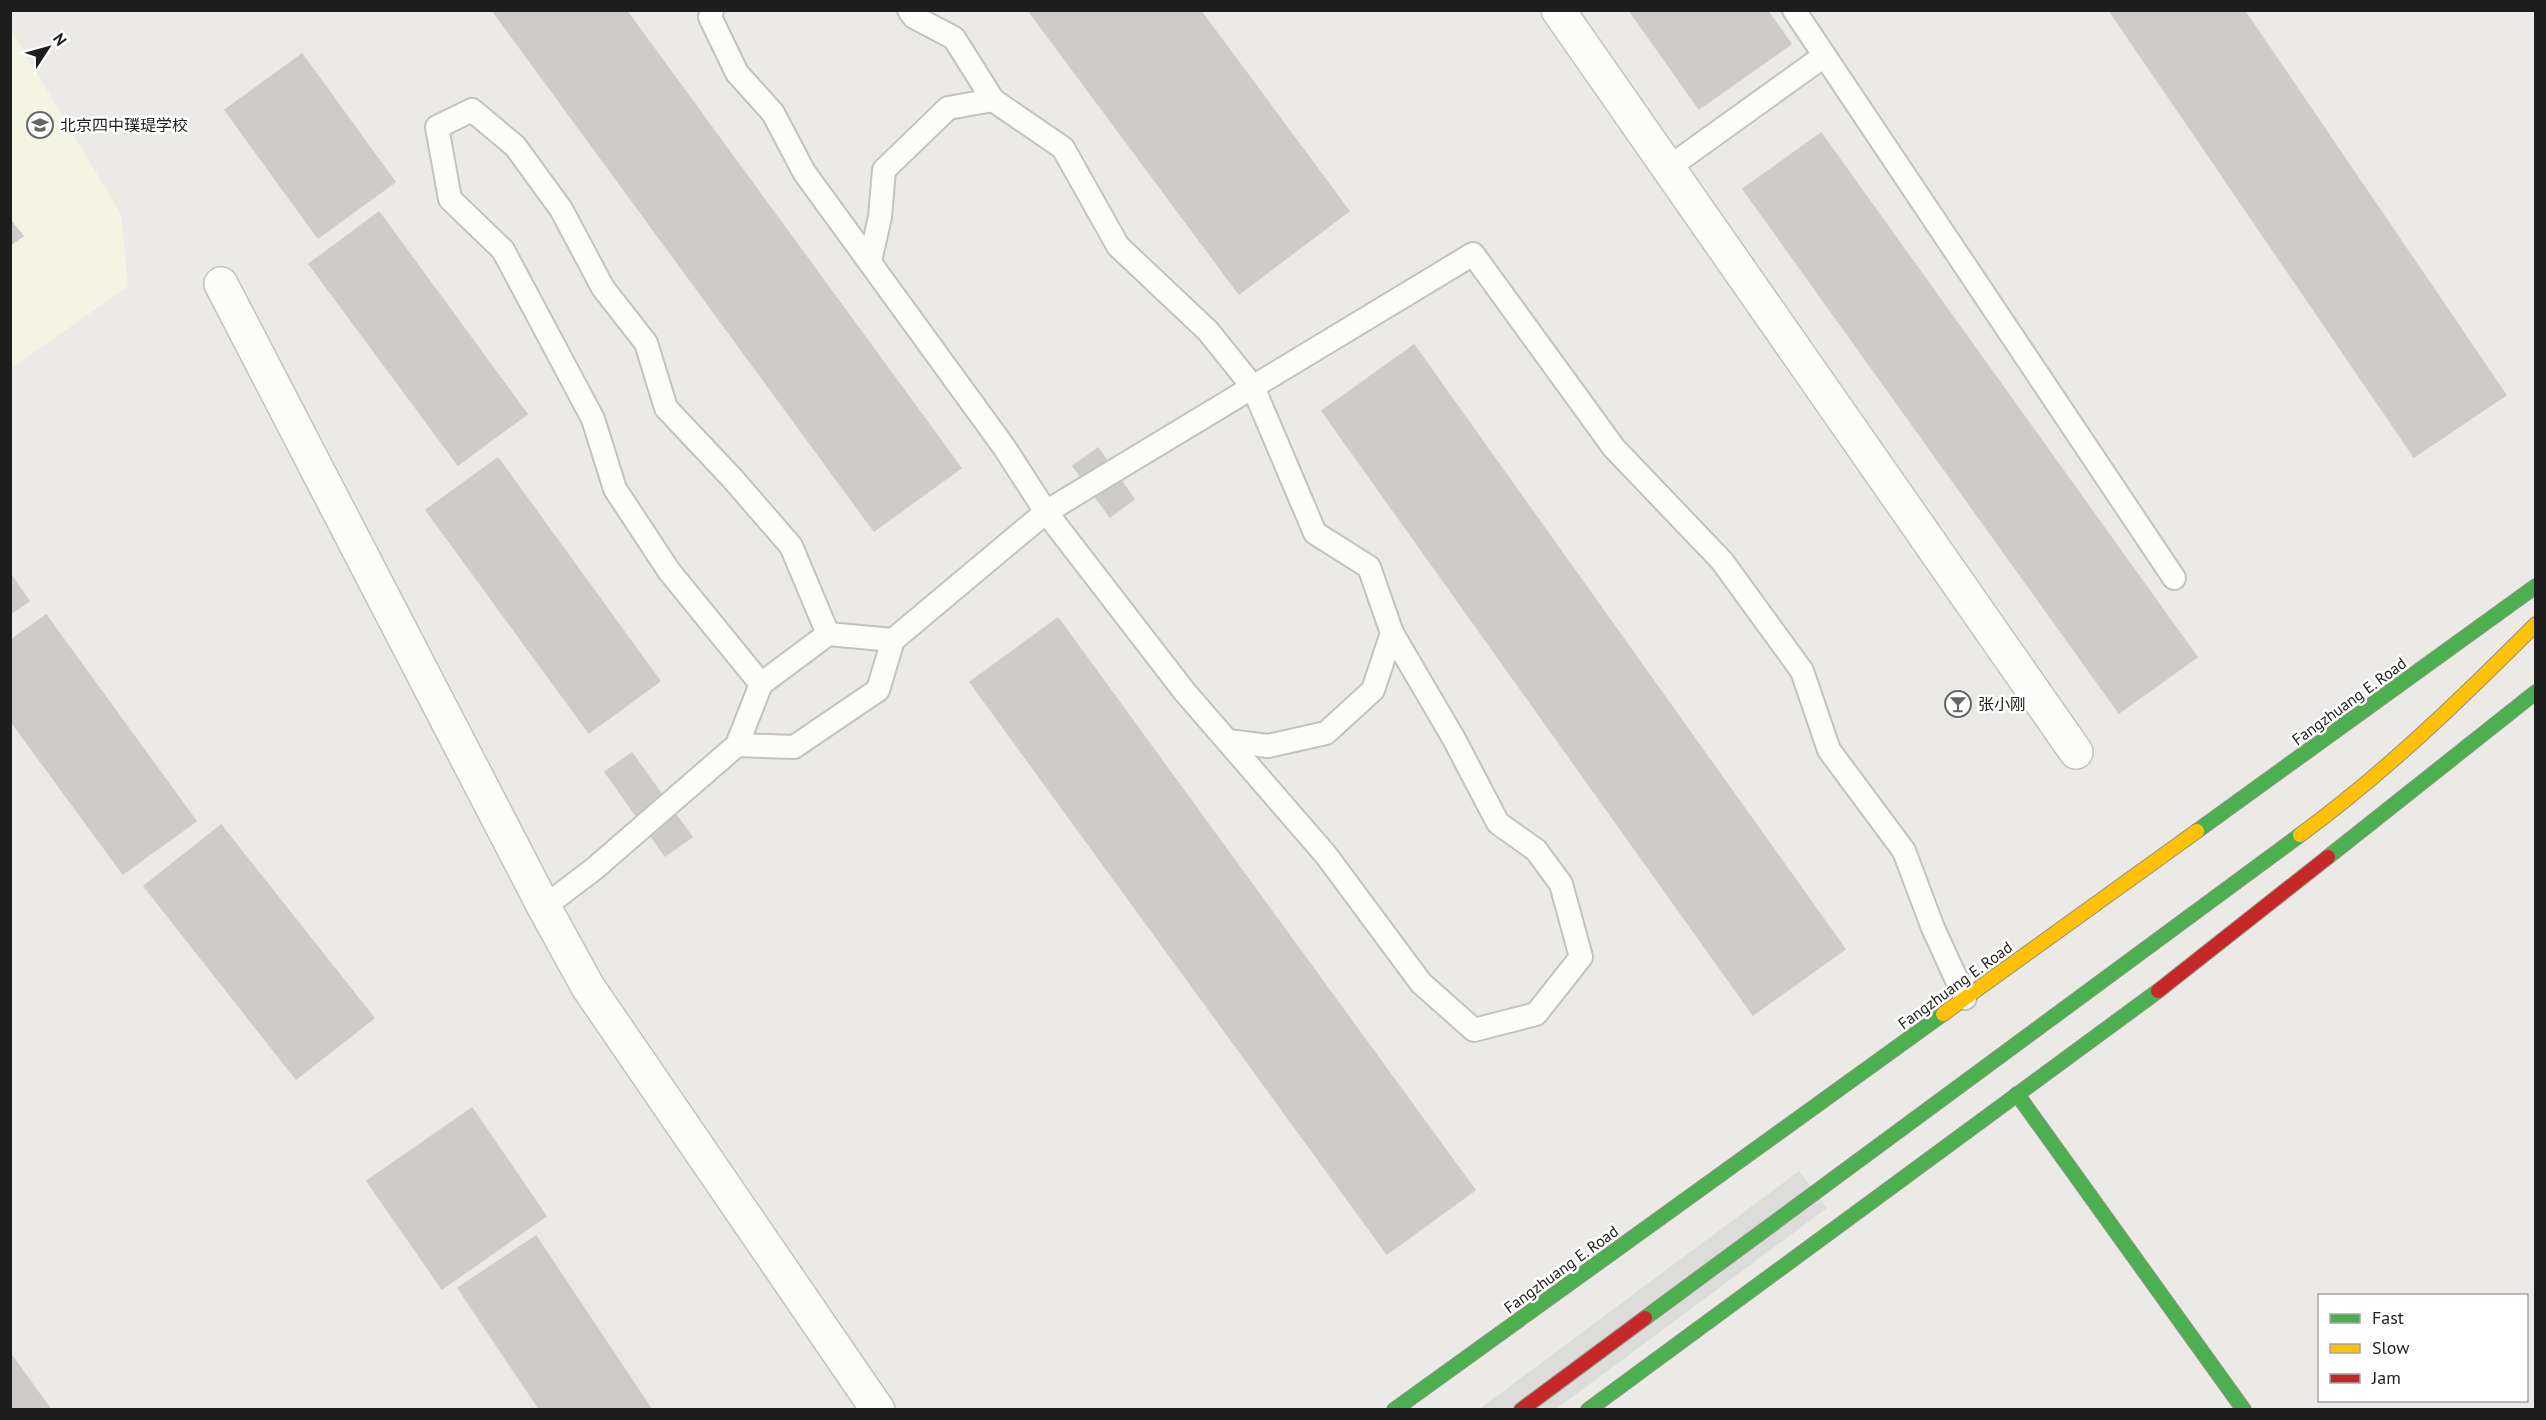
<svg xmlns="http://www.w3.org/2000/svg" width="2546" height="1420" font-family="'PT Sans','Noto Sans SC',sans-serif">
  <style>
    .education { fill: #f3f4e2 }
    .pier { fill: #dcdcda }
    .building { fill: #ceccc9; stroke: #ceccc8; stroke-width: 1.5 }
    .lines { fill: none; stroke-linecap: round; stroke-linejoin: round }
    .lane-casing { stroke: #c2c2c0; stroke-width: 26 }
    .street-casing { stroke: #c2c2c0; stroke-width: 36 }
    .fast-casing { stroke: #909380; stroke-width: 16 }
    .slow-casing { stroke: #909380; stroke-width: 16 }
    .jam-casing { stroke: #909380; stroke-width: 16 }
    .lane { stroke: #fcfcfb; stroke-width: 22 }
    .street { stroke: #fcfcfb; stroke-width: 33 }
    .fast { stroke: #4caf50; stroke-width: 14 }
    .slow { stroke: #ffc107; stroke-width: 14 }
    .jam { stroke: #c62828; stroke-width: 14 }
    .labels { text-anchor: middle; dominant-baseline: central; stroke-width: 5; stroke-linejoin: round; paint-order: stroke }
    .poi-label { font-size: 16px; fill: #1d1d1d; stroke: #fff; text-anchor: start }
    .street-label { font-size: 16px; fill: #1d1d1d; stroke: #fff }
  </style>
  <rect width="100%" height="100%" fill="#ebeae6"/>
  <polygon class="education" points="10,28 121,214 128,286 11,369"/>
  <polygon class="pier" points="1799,1171 1827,1208 1556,1409 1478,1410"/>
  <g class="building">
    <polygon points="492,10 626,10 961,468 874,531"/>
    <polygon points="1028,10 1200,10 1349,211 1239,294"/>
    <polygon points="1629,10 1767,10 1791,44 1699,109"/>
    <polygon points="2109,10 2244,10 2506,395 2414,457"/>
    <polygon points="302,54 395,182 318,238 225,110"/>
    <polygon points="1821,133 2197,657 2119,713 1743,189"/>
    <polygon points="379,212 527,414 458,465 309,264"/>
    <polygon points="10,220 23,236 10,245"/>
    <polygon points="1414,345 1845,949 1753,1015 1322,411"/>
    <polygon points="1098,448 1134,499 1110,517 1073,466"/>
    <polygon points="498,458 660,681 589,733 426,510"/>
    <polygon points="10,574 29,601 10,614"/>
    <polygon points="46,615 196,821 123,874 10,720 10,641"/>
    <polygon points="1058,618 1475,1190 1387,1254 970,682"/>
    <polygon points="632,753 692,837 665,856 605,772"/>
    <polygon points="221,825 374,1018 296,1079 144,886"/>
    <polygon points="472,1108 546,1216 442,1289 367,1181"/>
    <polygon points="536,1236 652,1410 540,1410 458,1288"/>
    <polygon points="10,1353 51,1410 10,1410"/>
  </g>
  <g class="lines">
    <defs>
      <g id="lane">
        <polyline points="712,10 710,17 737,73 773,113 804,172 1004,447 1046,512 1184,691 1326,855 1421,983 1474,1030 1536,1014 1581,957 1561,884 1536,850 1498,823 1454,739 1392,633 1369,567 1315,533 1253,387 1208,331 1118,246 1063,148 993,100 954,38 914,17 909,10"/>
        <polyline points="1794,10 2174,578"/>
        <polyline points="1668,168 1824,56"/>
        <polyline points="870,261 880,217 884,170 948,108 993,100"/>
        <polyline points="761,684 669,571 615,489 593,419 503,250 450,199 437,127 472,110 515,146 561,209 603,288 646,343 666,408 732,478 791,546 828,634"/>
        <polyline points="1228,741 1268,746 1326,733 1373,690 1392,633"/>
        <polyline points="737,745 761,684 828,634 893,640"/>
        <polyline points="544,907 594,869 737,745 794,747 878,690 893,640 1046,512 1473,254 1614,448 1722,561 1802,671 1829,750 1904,851 1933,928 1965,998"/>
      </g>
      <g id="street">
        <polyline points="1558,10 2076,752"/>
        <polyline points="221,284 544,907 588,987 878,1410"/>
      </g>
      <g id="fast">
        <polyline points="2197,831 2536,586"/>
        <polyline points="2328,857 2536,692"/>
        <polyline points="2017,1094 2244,1410"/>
        <polyline points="1645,1318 2300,835"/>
        <polyline points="1394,1410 1943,1014"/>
        <polyline points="1588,1410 2158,991"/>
      </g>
      <g id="slow">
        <path d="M 2300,835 C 2386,772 2461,699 2536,624"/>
        <polyline points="1943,1014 2197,831"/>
      </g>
      <g id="jam">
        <polyline points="2158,991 2328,857"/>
        <polyline points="1521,1410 1645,1318"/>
      </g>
    </defs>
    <use href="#lane" class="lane-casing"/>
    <use href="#street" class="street-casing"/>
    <use href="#fast" class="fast-casing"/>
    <use href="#slow" class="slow-casing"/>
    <use href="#jam" class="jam-casing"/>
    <use href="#lane" class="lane"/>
    <use href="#street" class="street"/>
    <use href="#fast" class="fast"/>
    <use href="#slow" class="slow"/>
    <use href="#jam" class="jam"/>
  </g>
  <defs>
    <symbol id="school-ring" viewBox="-11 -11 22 22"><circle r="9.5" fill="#fff" stroke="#656563" stroke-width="1.5"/><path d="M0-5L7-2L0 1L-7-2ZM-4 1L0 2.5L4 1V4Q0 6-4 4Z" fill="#656563"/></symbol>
    <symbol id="bar-ring" viewBox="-11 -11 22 22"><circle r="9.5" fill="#fff" stroke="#656563" stroke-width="1.5"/><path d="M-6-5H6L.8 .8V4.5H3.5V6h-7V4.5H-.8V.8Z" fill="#656563"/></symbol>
  </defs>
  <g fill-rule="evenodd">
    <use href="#school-ring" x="25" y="110" width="30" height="30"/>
    <use href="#bar-ring" x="1943" y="689" width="30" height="30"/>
  </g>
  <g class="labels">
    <g class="poi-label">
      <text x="60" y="125">北京四中璞瑅学校</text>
      <text x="1978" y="704">张小刚</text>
    </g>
    <g class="street-label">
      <text transform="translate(2349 701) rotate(-36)">Fangzhuang E. Road</text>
      <text transform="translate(1955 985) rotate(-36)">Fangzhuang E. Road</text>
      <text transform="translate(1561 1269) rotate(-36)">Fangzhuang E. Road</text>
    </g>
  </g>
  <rect width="2546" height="1420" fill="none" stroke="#1d1d1d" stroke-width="24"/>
  <rect x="2318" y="1294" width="210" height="108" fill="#ffffff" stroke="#a5a5a5" stroke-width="1.5"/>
  <rect x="2330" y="1314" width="30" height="9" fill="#4caf50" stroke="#a5a5a5" stroke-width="1.5"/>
  <text x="2372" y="1324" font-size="18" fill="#1d1d1d">Fast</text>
  <rect x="2330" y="1344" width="30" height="9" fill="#ffc107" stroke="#a5a5a5" stroke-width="1.5"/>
  <text x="2372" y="1354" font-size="18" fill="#1d1d1d">Slow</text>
  <rect x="2330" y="1374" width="30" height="9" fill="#c62828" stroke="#a5a5a5" stroke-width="1.5"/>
  <text x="2372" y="1384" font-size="18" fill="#1d1d1d">Jam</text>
  <g transform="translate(48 48) rotate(54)" stroke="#ffffff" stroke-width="4.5" paint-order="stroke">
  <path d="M0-4.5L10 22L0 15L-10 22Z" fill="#1d1d1d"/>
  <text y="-9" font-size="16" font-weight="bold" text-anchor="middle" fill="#1d1d1d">N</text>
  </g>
</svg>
